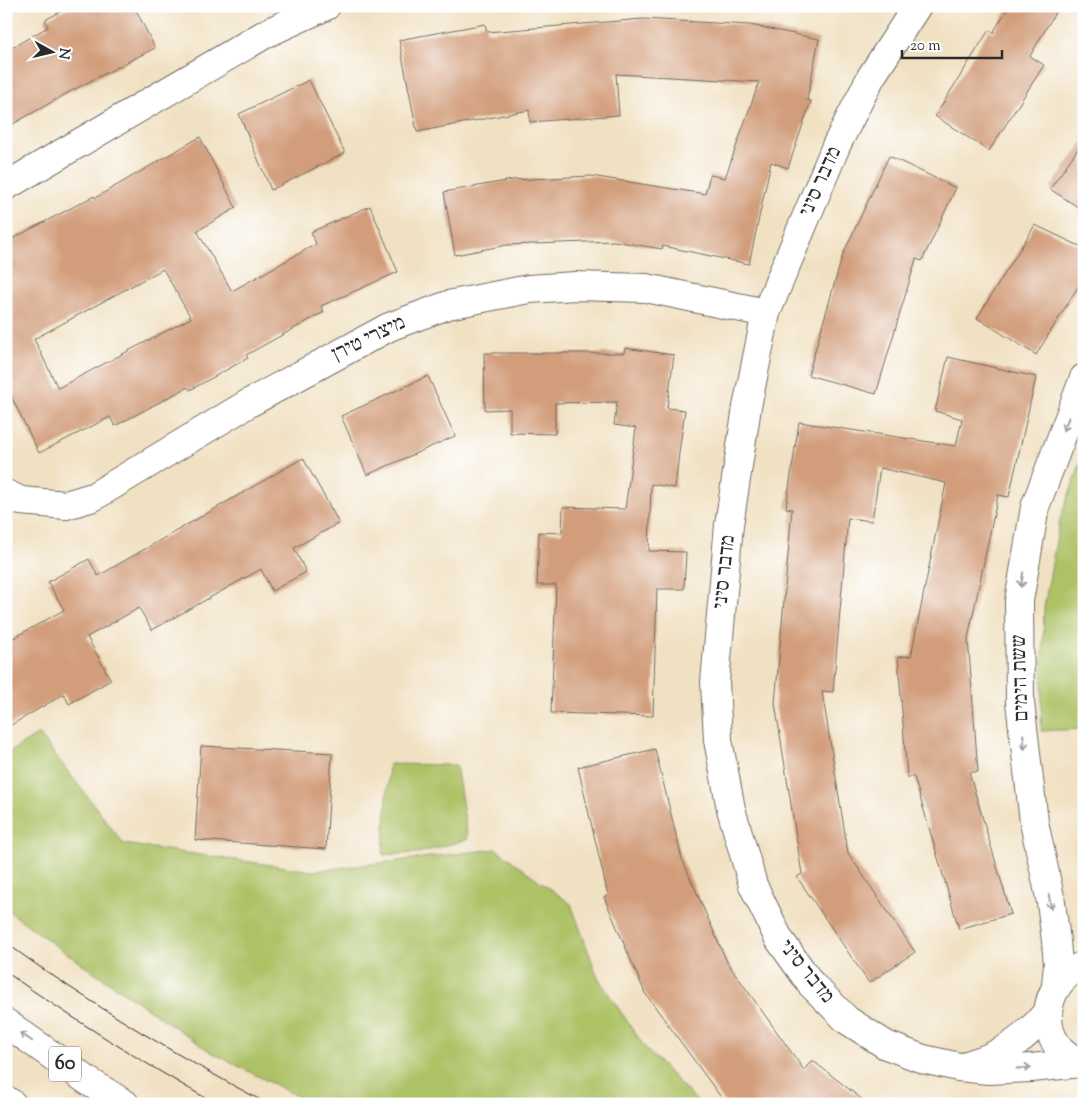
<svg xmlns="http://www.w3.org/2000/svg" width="1090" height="1110" font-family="'Sorts Mill Goudy','Frank Ruhl Libre',serif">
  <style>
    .green { fill: #adc165; stroke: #6c7648 }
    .building { fill: #d29d7a; fill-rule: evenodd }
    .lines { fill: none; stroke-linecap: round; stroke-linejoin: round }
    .minor-casing { stroke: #706b60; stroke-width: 30 }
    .tertiary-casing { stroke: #706b60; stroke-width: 30 }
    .trunk-casing { stroke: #706b60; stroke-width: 30 }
    .minor { stroke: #fff; stroke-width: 28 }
    .tertiary { stroke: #fff; stroke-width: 28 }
    .trunk { stroke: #fff; stroke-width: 28 }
    .tram { stroke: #2b2b2b; stroke-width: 1 }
    .oneway { stroke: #a0a0a0 }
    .labels { text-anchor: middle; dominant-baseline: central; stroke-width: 4; stroke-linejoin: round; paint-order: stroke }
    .shield { fill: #fff; stroke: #6b6b6b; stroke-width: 1 }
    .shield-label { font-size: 20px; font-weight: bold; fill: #2b2b2b }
    .street-label { font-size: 21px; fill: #2b2b2b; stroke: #fff }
  </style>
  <rect width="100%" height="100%" fill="#fff"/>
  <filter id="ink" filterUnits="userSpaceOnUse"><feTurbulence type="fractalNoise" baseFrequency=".02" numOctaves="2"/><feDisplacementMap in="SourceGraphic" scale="10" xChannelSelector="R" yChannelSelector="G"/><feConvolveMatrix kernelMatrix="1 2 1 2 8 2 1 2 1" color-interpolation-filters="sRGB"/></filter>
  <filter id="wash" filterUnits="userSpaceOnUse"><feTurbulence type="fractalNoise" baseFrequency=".0096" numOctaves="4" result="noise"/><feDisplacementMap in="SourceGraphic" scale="20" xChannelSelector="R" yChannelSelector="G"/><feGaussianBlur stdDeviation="1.12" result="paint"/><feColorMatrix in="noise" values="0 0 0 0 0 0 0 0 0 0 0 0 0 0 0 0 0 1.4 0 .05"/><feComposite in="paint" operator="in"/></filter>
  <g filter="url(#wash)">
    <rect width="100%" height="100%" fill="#f1e1c3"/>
    <g class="green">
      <polygon points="1084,454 1084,729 1041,731 1044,608 1060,519"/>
      <polygon points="39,734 124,844 313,871 496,849 571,904 598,978 646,1049 700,1104 312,1104 211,1052 59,948 6,909 6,754"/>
      <polygon points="389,764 456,765 468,839 419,853 383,855"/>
    </g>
    <g id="blocks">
      <g class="building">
        <polygon points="71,6 134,6 155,48 71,91 6,128 6,51 48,27 45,20"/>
        <polygon points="1009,6 1059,6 1030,56 1044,65 989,151 935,116 989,30 993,33"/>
        <polygon points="643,19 750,25 819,39 807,100 811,101 788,168 771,162 749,264 663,246 662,249 614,241 507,245 455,255 444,192 512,180 591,176 705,194 710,175 725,178 759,82 616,74 619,115 530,122 529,110 417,132 399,40 485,24 487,32"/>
        <polygon points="309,80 345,153 271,190 239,114"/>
        <path d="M 200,137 L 236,208 L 197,231 L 232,291 L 316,244 L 311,232 L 370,206 L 398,272 L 321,306 L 324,312 L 246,355 L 248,358 L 190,390 L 188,387 L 115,426 L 110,417 L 39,453 L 6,386 L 6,242 L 94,196 L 95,198 ZM 163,269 L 191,318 L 58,388 L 34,339 Z"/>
        <polygon points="1084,140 1084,211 1050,189"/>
        <polygon points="889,156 956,188 922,261 916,259 876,394 808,375 843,254"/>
        <polygon points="1035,225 1084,248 1084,277 1036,355 977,318"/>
        <polygon points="625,348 674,355 667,408 685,410 679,453 675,488 651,484 649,551 686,552 684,589 657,589 653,716 551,713 556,585 537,585 539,532 562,533 563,507 625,509 636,428 614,425 617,402 555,403 555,434 510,433 510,409 485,410 484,353 624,353"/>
        <polygon points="948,357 1036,377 1009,497 998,495 968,638 978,772 969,772 1011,914 959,929 914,777 907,777 898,657 911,656 946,483 880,468 872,521 848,518 833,692 822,691 848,853 915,952 869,983 797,877 802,874 775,703 792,509 786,508 799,422 956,446 962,419 935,411"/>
        <polygon points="428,376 455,436 367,475 341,416"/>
        <polygon points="303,458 339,523 294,548 306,572 272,591 261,569 152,630 139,608 87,637 111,680 69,704 64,694 6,728 6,642 64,610 48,582 89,559 98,576"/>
        <polygon points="201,746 332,753 326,849 195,840"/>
        <polygon points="655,749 682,859 727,962 804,1070 812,1060 868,1104 726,1104 645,993 604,897 608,895 578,767"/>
      </g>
    </g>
  </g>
  <g filter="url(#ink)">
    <use href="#blocks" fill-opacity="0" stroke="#706b60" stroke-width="1"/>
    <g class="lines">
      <defs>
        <g id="minor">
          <polyline points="917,6 871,77 836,146 766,313 747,407 729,525 715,682 718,740 731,809 753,885 779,939 811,984 847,1020 886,1045 923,1059 959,1067 989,1070 1031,1068 1081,1063"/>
          <polyline points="6,186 267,33 326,6"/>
          <polyline points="6,494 21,501 66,505 93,497 249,403 389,327 448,305 529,289 575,286 646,288 766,313"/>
          <path d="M 970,1064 C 1003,1055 1026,1038 1048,1011"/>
        </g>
        <g id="tertiary">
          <path d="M 1084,965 C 1038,982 1034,1049 1084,1063"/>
          <polyline points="1056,985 1058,965 1056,941 1051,902 1034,822 1020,702 1019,601 1035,507 1084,378"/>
        </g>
        <g id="trunk">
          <polyline points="6,1023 88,1081 125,1104"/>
          <polyline points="6,1100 12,1104"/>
        </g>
      </defs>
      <use href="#minor" class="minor-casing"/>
      <use href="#tertiary" class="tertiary-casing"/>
      <use href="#trunk" class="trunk-casing"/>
      <use href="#minor" class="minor"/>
      <use href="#tertiary" class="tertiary"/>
      <use href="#trunk" class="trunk"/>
      <g class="tram">
        <path d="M 6,943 C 89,1003 177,1056 268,1104"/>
        <path d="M 6,972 C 74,1020 144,1063 216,1104"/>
      </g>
    </g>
    <defs><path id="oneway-shaft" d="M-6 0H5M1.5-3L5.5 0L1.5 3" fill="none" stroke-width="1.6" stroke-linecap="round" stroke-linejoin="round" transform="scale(1.25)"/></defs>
    <g class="oneway">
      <use href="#oneway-shaft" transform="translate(1066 424) rotate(112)"/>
      <use href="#oneway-shaft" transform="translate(1022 580) rotate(99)"/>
      <use href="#oneway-shaft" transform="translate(1024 742) rotate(84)"/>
      <use href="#oneway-shaft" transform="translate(1050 902) rotate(80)"/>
      <use href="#oneway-shaft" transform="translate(26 1037) rotate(-145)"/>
      <use href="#oneway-shaft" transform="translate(1024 1068) rotate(-3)"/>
    </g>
  </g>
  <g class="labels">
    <rect class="shield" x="49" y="1046.5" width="32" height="35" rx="4"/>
    <g class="shield-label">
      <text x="65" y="1064">60</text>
    </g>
    <g class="street-label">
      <text transform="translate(821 182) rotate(-66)">מדבר סיני</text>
      <text transform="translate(369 339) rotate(-26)">מיצרי טירן</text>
      <text transform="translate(725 572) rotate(-84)">מדבר סיני</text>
      <text transform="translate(1021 678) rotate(-92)">ששת הימים</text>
      <text transform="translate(806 972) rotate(51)">מדבר סיני</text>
    </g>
  </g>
  <rect width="1090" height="1110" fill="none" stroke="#fff" stroke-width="25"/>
  <g transform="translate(52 52) rotate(98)" stroke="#ffffff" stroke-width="4" paint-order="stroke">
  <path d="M0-4L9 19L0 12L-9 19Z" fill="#2b2b2b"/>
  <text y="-8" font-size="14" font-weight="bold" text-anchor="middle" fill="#2b2b2b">N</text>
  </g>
  <path d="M902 50v8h100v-8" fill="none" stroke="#2b2b2b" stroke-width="2.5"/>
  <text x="910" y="50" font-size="15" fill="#2b2b2b" stroke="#ffffff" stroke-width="4" paint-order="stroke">20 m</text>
</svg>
